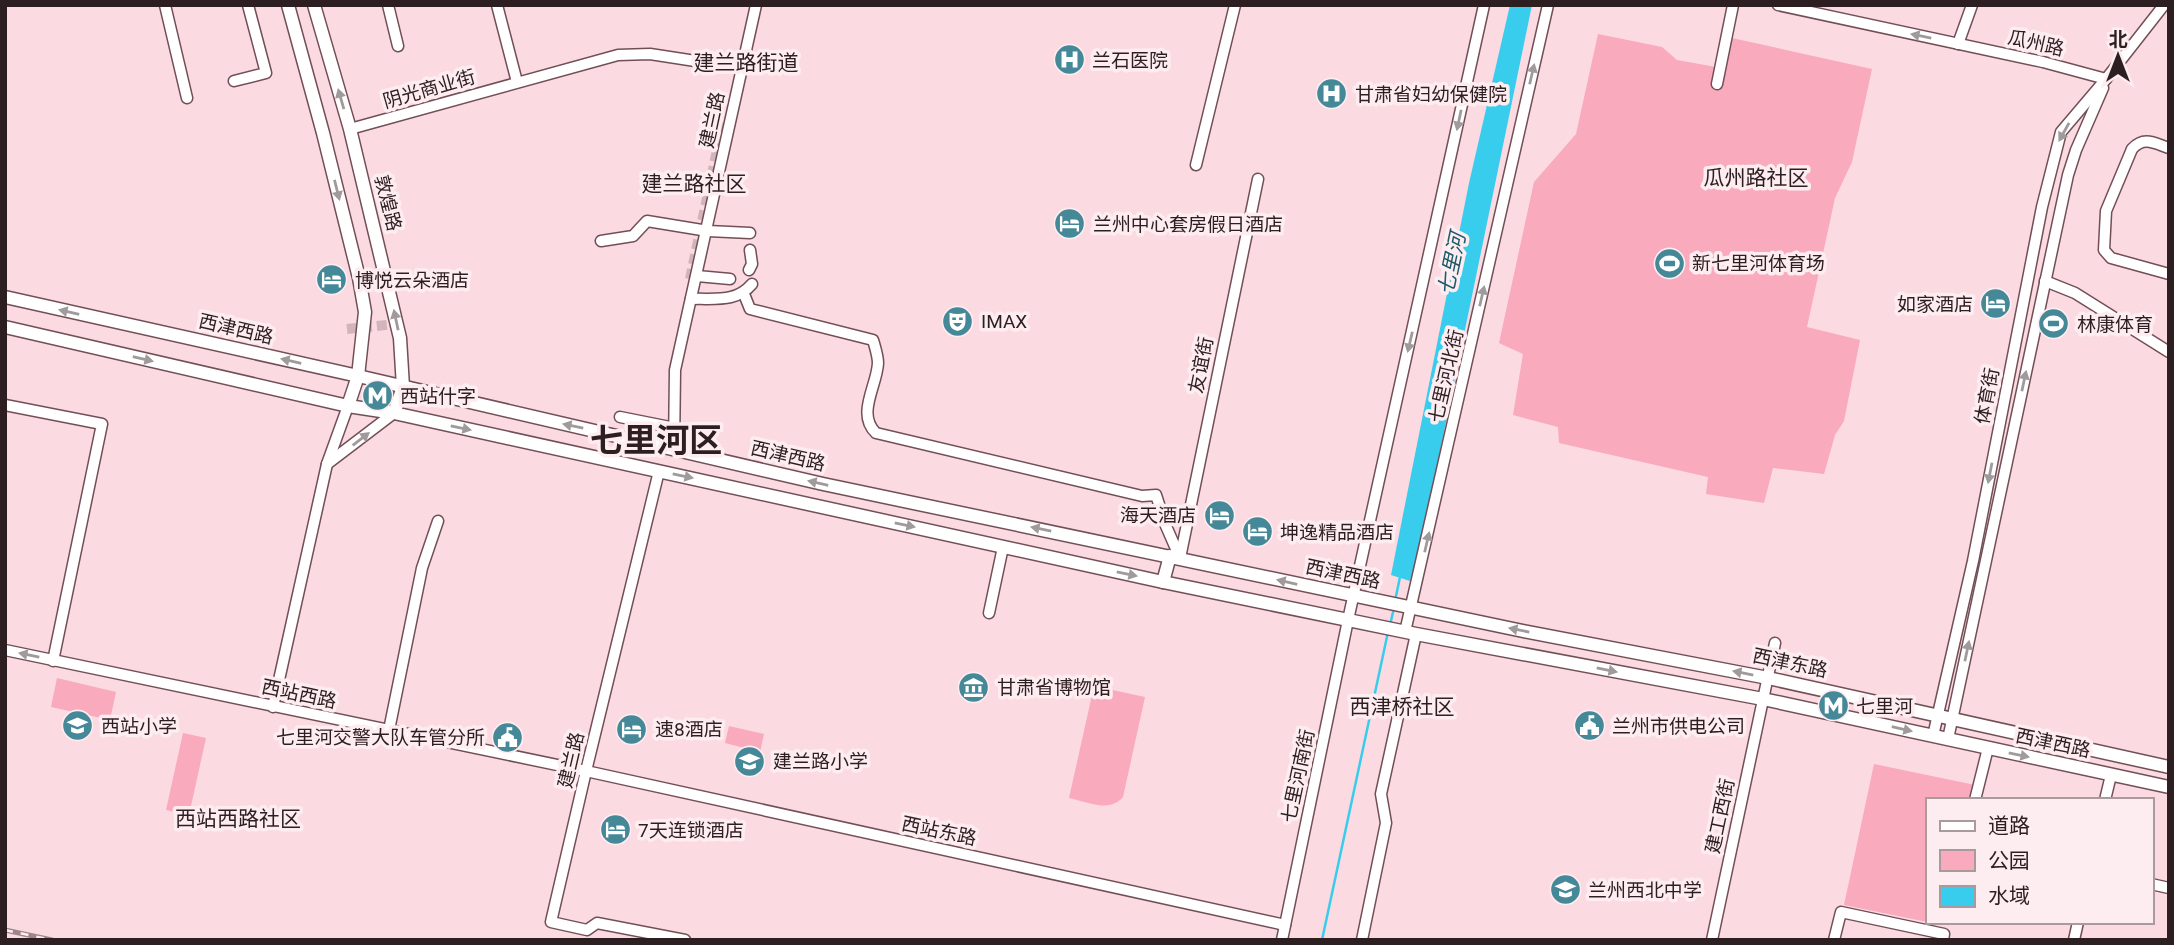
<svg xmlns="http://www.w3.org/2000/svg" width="2174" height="945" font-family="Roboto,'Noto Sans SC',sans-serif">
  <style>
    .green { fill: #f9aabd }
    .water { fill: #38cded }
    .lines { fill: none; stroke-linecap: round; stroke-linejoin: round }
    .stream { stroke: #38cded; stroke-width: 2.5 }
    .minor-tunnel { stroke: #d2b4bb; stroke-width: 10; stroke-dasharray: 10 5; stroke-linecap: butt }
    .minor-casing { stroke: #724f57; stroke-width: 13 }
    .major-casing { stroke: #724f57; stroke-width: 15 }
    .minor { stroke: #fff; stroke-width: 10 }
    .major { stroke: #fff; stroke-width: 12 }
    .rail-casing { stroke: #9e858a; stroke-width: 5 }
    .rail { stroke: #fdecf0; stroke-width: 2.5; stroke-dasharray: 8; stroke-linecap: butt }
    .oneway { fill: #a09a9c }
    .labels { text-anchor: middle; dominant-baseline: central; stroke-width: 7; stroke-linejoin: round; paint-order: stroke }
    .street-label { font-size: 19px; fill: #2d1e22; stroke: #fdecf0 }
    .poi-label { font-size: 19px; fill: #2d1e22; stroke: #fdecf0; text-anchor: start }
    .neighbourhood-label { font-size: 21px; fill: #2d1e22; stroke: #fdecf0 }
    .water-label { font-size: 21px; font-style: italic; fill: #1e5966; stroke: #fdecf0 }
    .town-label { font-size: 33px; font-weight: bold; fill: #2d1e22; stroke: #fdecf0 }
  </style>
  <rect width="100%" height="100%" fill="#fbdae1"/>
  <g class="green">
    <polygon points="1598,34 1662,47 1677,60 1716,67 1723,36 1872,69 1852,162 1835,198 1807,327 1860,340 1844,421 1835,435 1824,474 1773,468 1764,503 1706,494 1708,477 1559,443 1558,427 1513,415 1523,354 1499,343 1534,182 1576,134"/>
    <polygon points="57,678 116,692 110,720 51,707"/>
    <path d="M 1094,686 L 1145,697 L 1123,797 C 1109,813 1088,802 1069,798 Z"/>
    <polygon points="729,726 764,734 760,752 725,743"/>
    <polygon points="183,733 206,738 189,815 166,810"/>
    <polygon points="1874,764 1980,786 1977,800 1927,800 1927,922 1844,905"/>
  </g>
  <polygon class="water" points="1510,5 1532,5 1421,543 1410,581 1391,575 1469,183"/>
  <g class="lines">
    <g class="stream">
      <polyline points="1395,601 1400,577"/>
      <polyline points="1390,625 1394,608"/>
      <polyline points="1322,940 1388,632"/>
    </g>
    <g class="minor-tunnel">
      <polyline points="690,279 724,117"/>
      <polyline points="347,329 405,323"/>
    </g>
    <defs>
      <g id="minor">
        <polyline points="165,5 187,98"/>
        <polyline points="388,5 398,46"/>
        <polyline points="497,5 517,82"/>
        <polyline points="1778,5 2043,62 2106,79"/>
        <polyline points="1958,44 1972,5"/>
        <polyline points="234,81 266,73 248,5"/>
        <polyline points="1717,84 1733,5"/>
        <polyline points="350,129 618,55 650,54 741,68"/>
        <path d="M 2169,148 C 2154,143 2144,136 2132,149 L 2106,211 L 2104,250 L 2111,258 L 2169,274"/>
        <polyline points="1196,165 1235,5"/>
        <polyline points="601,241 633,236 647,221 708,231 750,233"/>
        <polyline points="749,270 752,264 750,250"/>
        <polyline points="697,276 730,279"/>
        <polyline points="2045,281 2075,293 2169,352"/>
        <path d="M 744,294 L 750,309 L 873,340 C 875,347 878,356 878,363 C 877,386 856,414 876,433 L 1142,496 L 1156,495 L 1166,526 L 1180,558"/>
        <path d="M 691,299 C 715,298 736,303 752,284"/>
        <polyline points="5,405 102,424 53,661"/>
        <polyline points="620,417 675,428"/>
        <polyline points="674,449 675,370 756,5"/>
        <polyline points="327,464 394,413"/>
        <polyline points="659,471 586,771 551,922 587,930 597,923 685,940"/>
        <polyline points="1180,558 1258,179"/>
        <polyline points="989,613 1003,547"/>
        <polyline points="1405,632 1548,5"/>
        <polyline points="5,650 586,771 1285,925"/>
        <polyline points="273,707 327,464 348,406"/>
        <polyline points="389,730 422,568 438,521"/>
        <polyline points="1933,736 1973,561 2042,207 2061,132 2106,79 2164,5"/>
        <polyline points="1948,739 2068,175 2076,150 2103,88"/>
        <polyline points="1975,800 1988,748"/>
        <polyline points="2105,800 2111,775"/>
        <polyline points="2151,884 2169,888"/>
        <polyline points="1282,940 1348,620 1484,5"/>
        <polyline points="1362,940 1386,823 1381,794 1416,634"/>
        <polyline points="1712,940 1775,643"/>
        <polyline points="1834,940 1841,912 1944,934 1943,940"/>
        <polyline points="2074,940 2078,922"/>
      </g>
      <g id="major">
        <polyline points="288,5 323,133 359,278 365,312 358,376 348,406"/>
        <polyline points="314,5 350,129 400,338 403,387 394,413"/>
        <polyline points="5,297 358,376 823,484 1523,631 1768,678 2169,767"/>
        <polyline points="5,327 348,406 394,413 1163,582 1416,634 1763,699 2169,787"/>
        <polyline points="1163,582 1170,556"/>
      </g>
    </defs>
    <use href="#minor" class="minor-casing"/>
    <use href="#major" class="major-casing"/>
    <use href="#minor" class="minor"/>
    <use href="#major" class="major"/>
    <defs>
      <polyline id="rail" points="5,930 52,940"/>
    </defs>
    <use href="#rail" class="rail-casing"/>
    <use href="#rail" class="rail"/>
  </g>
  <defs><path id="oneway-solid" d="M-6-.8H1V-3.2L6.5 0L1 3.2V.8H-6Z" transform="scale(1.75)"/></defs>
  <g class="oneway">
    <use href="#oneway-solid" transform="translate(1921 36) rotate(-168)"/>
    <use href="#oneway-solid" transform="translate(1532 74) rotate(-77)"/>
    <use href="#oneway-solid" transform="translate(341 99) rotate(-106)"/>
    <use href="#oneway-solid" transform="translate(1459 120) rotate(102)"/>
    <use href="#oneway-solid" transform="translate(2064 132) rotate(119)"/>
    <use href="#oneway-solid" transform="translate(337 190) rotate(76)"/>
    <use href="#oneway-solid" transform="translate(1482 296) rotate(-77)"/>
    <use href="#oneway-solid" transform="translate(69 312) rotate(-167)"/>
    <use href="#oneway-solid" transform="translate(396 320) rotate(-102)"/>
    <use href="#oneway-solid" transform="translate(1410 342) rotate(103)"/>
    <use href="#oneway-solid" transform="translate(143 359) rotate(13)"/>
    <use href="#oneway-solid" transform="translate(291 361) rotate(-167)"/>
    <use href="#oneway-solid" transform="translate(2024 381) rotate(-78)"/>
    <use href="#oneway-solid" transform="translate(573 426) rotate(-168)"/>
    <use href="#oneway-solid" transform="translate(461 428) rotate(12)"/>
    <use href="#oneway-solid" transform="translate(361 439) rotate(-38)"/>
    <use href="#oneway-solid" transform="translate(1990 473) rotate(101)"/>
    <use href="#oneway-solid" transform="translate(683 476) rotate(12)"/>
    <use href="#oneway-solid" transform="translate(818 483) rotate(-167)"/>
    <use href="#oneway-solid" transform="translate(905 525) rotate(12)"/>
    <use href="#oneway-solid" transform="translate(1041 529) rotate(-168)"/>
    <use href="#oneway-solid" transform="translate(1427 542) rotate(-77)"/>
    <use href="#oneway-solid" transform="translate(1127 574) rotate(12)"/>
    <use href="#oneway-solid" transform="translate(1287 582) rotate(-167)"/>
    <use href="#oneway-solid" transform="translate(1519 630) rotate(-169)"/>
    <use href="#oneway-solid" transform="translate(1967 651) rotate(-78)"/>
    <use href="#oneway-solid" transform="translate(29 655) rotate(-168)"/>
    <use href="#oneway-solid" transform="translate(1607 670) rotate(11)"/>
    <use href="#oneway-solid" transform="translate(1743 673) rotate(-169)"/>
    <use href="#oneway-solid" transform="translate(1902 729) rotate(13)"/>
    <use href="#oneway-solid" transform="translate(2019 755) rotate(12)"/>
  </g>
  <defs>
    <symbol id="hospital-disc" viewBox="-11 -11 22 22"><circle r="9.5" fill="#458898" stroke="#fdecf0"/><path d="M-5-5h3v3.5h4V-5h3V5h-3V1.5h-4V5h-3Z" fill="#fff"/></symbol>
    <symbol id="hotel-disc" viewBox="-11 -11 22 22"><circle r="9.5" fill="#458898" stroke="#fdecf0"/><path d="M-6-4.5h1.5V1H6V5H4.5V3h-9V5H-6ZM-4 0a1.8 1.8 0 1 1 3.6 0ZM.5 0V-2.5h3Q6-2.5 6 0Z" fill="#fff"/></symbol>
    <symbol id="stadium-disc" viewBox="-11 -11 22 22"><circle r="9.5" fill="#458898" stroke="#fdecf0"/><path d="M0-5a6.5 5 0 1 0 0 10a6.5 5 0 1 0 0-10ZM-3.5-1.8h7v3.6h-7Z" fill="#fff"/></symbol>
    <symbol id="theatre-disc" viewBox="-11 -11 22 22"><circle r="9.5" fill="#458898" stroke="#fdecf0"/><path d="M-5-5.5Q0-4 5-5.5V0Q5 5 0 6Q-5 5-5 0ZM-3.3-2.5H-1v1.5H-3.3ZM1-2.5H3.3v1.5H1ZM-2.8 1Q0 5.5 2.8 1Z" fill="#fff"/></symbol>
    <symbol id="metro-disc" viewBox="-11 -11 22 22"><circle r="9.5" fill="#458898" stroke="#fdecf0"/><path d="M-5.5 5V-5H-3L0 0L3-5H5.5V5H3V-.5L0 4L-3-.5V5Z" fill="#fff"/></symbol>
    <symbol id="museum-disc" viewBox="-11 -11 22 22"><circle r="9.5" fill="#458898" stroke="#fdecf0"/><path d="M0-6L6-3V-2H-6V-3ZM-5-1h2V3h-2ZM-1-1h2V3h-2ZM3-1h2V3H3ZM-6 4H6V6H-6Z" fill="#fff"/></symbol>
    <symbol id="school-disc" viewBox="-11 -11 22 22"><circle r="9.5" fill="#458898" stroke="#fdecf0"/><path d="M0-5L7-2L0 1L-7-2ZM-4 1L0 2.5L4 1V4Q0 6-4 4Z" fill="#fff"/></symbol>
    <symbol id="civic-disc" viewBox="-11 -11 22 22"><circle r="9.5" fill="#458898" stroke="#fdecf0"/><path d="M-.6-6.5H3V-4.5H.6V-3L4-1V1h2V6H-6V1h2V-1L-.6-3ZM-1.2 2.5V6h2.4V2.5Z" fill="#fff"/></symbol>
  </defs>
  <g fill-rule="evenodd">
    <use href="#hospital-disc" x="1052" y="42" width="35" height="35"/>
    <use href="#hospital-disc" x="1314" y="76" width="35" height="35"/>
    <use href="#hotel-disc" x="1052" y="206" width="35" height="35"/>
    <use href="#stadium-disc" x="1652" y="246" width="35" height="35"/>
    <use href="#hotel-disc" x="314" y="262" width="35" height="35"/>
    <use href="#hotel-disc" x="1978" y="286" width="35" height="35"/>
    <use href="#theatre-disc" x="940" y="304" width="35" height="35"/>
    <use href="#stadium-disc" x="2036" y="306" width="35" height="35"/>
    <use href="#metro-disc" x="360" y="378" width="35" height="35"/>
    <use href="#hotel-disc" x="1202" y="498" width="35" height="35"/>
    <use href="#hotel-disc" x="1240" y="514" width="35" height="35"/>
    <use href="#museum-disc" x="956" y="670" width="35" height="35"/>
    <use href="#metro-disc" x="1816" y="688" width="35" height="35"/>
    <use href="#school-disc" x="60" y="708" width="35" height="35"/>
    <use href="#civic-disc" x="1572" y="708" width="35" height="35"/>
    <use href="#hotel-disc" x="614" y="712" width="35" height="35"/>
    <use href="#civic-disc" x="490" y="720" width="35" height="35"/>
    <use href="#school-disc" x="732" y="744" width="35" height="35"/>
    <use href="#hotel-disc" x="598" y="812" width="35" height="35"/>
    <use href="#school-disc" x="1548" y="872" width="35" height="35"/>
  </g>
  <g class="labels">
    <g class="street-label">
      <text transform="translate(2036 43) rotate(13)">瓜州路</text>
      <text transform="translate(429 89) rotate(-16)">阴光商业街</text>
      <text transform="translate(712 120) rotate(-78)">建兰路</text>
      <text transform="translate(388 203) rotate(76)">敦煌路</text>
      <text transform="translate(236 329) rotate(13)">西津西路</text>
      <text transform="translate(1201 365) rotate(-79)">友谊街</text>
      <text transform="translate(1446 376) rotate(-77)">七里河北街</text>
      <text transform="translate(1987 396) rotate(-79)">体育街</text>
      <text transform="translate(788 456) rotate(13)">西津西路</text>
      <text transform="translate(1343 574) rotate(12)">西津西路</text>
      <text transform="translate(1790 663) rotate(12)">西津东路</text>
      <text transform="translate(299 694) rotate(12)">西站西路</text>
      <text transform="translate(2053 743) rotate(12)">西津西路</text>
      <text transform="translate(571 760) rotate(-77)">建兰路</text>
      <text transform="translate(1298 776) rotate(-78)">七里河南街</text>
      <text transform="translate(1720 816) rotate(-78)">建工西街</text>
      <text transform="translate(939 831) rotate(12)">西站东路</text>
    </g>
    <g class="poi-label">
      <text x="1092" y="60">兰石医院</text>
      <text x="1355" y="94">甘肃省妇幼保健院</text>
      <text x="1093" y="224">兰州中心套房假日酒店</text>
      <text x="1692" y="263">新七里河体育场</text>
      <text x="355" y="280">博悦云朵酒店</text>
      <text x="1973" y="304" text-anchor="end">如家酒店</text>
      <text x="981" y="321">IMAX</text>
      <text x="2077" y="324">林康体育</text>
      <text x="400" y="396">西站什字</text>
      <text x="1196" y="515" text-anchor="end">海天酒店</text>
      <text x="1280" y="532">坤逸精品酒店</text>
      <text x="997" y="687">甘肃省博物馆</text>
      <text x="1856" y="706">七里河</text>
      <text x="101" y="726">西站小学</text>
      <text x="1612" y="726">兰州市供电公司</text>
      <text x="655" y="729">速8酒店</text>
      <text x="485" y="737" text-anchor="end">七里河交警大队车管分所</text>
      <text x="773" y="761">建兰路小学</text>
      <text x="638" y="830">7天连锁酒店</text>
      <text x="1588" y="890">兰州西北中学</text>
    </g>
    <g class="neighbourhood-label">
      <text x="746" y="63">建兰路街道</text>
      <text x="1756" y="178">瓜州路社区</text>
      <text x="694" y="184">建兰路社区</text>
      <text x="1402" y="707">西津桥社区</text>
      <text x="238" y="819">西站西路社区</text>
    </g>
    <g class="water-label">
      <text transform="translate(1452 264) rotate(-78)">七里河</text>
    </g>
    <g class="town-label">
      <text x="656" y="440">七里河区</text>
    </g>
  </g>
  <rect width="2174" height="945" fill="none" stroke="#2d1e22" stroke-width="14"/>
  <rect x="1926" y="798" width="228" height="126" fill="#fdecf0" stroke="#aa9a9e" stroke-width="2"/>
  <rect x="1940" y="821" width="35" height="10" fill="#ffffff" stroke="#aa9a9e" stroke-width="2"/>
  <text x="1988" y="833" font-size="21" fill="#2d1e22">道路</text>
  <rect x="1940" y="850" width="35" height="21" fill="#f9aabd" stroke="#aa9a9e" stroke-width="2"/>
  <text x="1988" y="868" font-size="21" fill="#2d1e22">公园</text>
  <rect x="1940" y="886" width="35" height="21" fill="#38cded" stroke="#aa9a9e" stroke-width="2"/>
  <text x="1988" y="903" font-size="21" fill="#2d1e22">水域</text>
  <g transform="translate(2118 56)" stroke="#fdecf0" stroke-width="5" paint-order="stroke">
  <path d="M0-5L12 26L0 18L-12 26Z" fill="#2d1e22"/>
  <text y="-10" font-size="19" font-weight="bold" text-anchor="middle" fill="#2d1e22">北</text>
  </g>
</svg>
